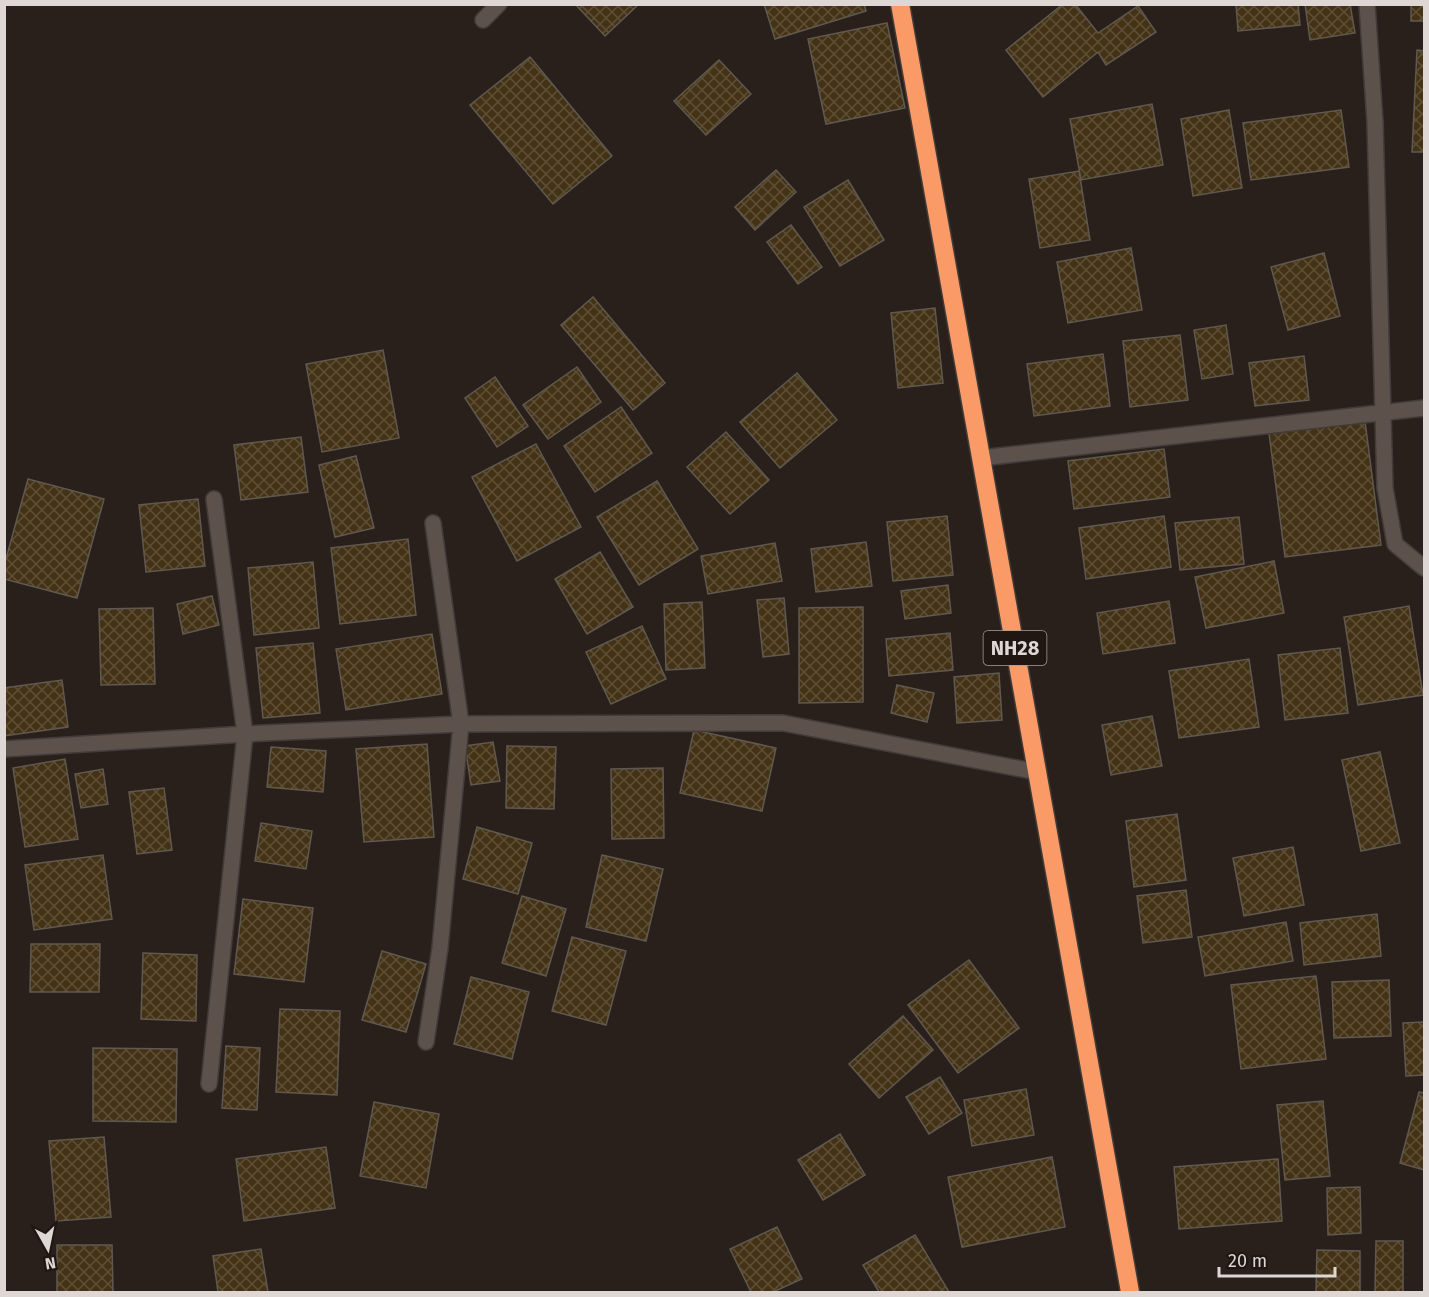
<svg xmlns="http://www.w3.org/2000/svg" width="1429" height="1297" font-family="'Fira Sans',sans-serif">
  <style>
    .building { fill: url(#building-cross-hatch); stroke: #60594f; stroke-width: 1.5 }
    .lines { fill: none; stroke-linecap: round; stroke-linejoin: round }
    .minor-casing { stroke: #433b37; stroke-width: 18 }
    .highway-casing { stroke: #433b37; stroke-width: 21 }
    .minor { stroke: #5c514b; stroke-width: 15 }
    .highway { stroke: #f99a67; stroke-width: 18 }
    .labels { text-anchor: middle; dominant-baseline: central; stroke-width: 6; stroke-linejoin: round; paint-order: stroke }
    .shield { fill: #201712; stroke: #a59d99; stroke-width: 1.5 }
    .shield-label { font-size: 20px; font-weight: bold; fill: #ded7d3 }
  </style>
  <defs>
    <pattern id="building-cross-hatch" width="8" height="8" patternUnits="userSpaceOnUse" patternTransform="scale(1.5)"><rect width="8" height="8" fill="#433216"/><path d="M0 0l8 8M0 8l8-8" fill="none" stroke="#5e4f37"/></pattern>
  </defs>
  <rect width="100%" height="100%" fill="#2a201b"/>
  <g class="building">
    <polygon points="575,4 639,4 605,36"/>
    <polygon points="764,4 864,4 866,11 775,39"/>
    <polygon points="1063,4 1075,4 1098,33 1138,6 1156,32 1106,65 1098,52 1043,97 1006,50"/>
    <polygon points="1236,4 1298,4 1300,25 1238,31"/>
    <polygon points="1305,4 1350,4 1355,33 1310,40"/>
    <rect x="1411" y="4" width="13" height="17"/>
    <polygon points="887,23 905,108 826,124 808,39"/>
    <polygon points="1417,50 1424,51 1424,152 1412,152"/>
    <polygon points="530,57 612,156 553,204 470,105"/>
    <polygon points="719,60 751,94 706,135 674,101"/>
    <polygon points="1152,104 1163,165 1081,180 1070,119"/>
    <polygon points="1229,110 1242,188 1193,196 1181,119"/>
    <polygon points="1341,110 1349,167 1251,180 1243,123"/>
    <polygon points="776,170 796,192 755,230 735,207"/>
    <polygon points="1079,171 1090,240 1040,248 1029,179"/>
    <polygon points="848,180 884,240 840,266 804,207"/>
    <polygon points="791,225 822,267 798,284 767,242"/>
    <polygon points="1131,248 1142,310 1068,323 1057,262"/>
    <polygon points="1324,253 1340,316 1288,330 1271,267"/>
    <polygon points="593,297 665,383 633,410 561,325"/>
    <polygon points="935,308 943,383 898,388 891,313"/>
    <polygon points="1226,325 1233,374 1202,379 1194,330"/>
    <polygon points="1180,335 1188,400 1130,407 1123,341"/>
    <polygon points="383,350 399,438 322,452 306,364"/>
    <polygon points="1103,354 1110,406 1034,416 1027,364"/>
    <polygon points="1304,356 1309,400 1255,406 1249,363"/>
    <polygon points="577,367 601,402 548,439 523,405"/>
    <polygon points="797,373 837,420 780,468 740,422"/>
    <polygon points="495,377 528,426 497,447 465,398"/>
    <polygon points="621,407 652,453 595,492 564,446"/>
    <polygon points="1365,421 1381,545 1285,557 1269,433"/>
    <polygon points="726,432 769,480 730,514 687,467"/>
    <polygon points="301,437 308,492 241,500 234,445"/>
    <polygon points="536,444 581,527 517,561 472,477"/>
    <polygon points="1164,449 1170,497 1074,509 1068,461"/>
    <polygon points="356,456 374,528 335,537 319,465"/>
    <polygon points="28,479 104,499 77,598 4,579 4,566"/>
    <polygon points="657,481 698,549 639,585 597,517"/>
    <polygon points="198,499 205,566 146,572 139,505"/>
    <polygon points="947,516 953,575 893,581 887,522"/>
    <polygon points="1164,516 1171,567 1086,579 1079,528"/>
    <polygon points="1239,517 1244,564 1180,570 1175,523"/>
    <polygon points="408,539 416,615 340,624 331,548"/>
    <polygon points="866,542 872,586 816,592 811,549"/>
    <polygon points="775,543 782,581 708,594 701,556"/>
    <polygon points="600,552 633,607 587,634 555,579"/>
    <polygon points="1274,561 1284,613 1206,628 1195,577"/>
    <polygon points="313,562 319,628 254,635 248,568"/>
    <polygon points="948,585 951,613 905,619 901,591"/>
    <polygon points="212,596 219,625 183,634 177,604"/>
    <polygon points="784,598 789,654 763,657 757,600"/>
    <polygon points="1169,601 1175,643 1103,654 1097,613"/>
    <polygon points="702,602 705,668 666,670 664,604"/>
    <polygon points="1409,606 1423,695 1358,705 1344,617"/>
    <polygon points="863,607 863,702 799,703 799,608"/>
    <polygon points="153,608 155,684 101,685 99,609"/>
    <polygon points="642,626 666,679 611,704 586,652"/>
    <polygon points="950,633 953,670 889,676 886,639"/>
    <polygon points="432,634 442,694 346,710 336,649"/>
    <polygon points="313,643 320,713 263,718 256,648"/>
    <polygon points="1340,648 1348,713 1285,720 1278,655"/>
    <polygon points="1249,659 1259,727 1179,738 1169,671"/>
    <polygon points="999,673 1002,720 957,723 954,677"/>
    <polygon points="62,680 68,727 4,736 4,688"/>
    <polygon points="897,685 934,693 927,722 891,713"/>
    <polygon points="1152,716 1162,766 1111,775 1102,725"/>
    <polygon points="694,730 776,748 762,811 680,793"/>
    <polygon points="493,742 500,781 471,785 465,746"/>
    <polygon points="427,744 434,837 364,842 356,749"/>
    <polygon points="507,746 556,747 554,809 506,808"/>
    <polygon points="271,747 326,751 323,792 267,787"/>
    <polygon points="1380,752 1400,843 1361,851 1342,760"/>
    <polygon points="65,759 78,839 25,847 13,768"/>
    <polygon points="663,768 664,838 612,839 611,769"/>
    <polygon points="103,769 108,804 81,808 75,774"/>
    <polygon points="164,788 172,850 137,854 129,792"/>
    <polygon points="1177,814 1186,880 1134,887 1126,821"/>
    <polygon points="261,823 312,831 306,869 255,861"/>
    <polygon points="477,827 532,843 518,894 463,879"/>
    <polygon points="1293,847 1304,905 1244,916 1233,858"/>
    <polygon points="103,855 112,919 34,930 25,865"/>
    <polygon points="602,855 663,869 646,941 586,927"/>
    <polygon points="1186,890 1192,937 1143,943 1137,896"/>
    <polygon points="522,896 566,909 546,976 502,963"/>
    <polygon points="243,899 313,908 304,982 234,974"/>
    <polygon points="1377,914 1381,956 1304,965 1300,923"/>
    <polygon points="1286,922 1293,961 1205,976 1198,937"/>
    <polygon points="572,937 626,951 606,1025 552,1011"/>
    <polygon points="31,944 100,944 99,992 30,992"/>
    <polygon points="382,951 426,964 406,1032 362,1020"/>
    <polygon points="143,953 197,955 196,1021 141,1019"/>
    <polygon points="969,960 1019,1028 958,1073 908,1005"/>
    <polygon points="1316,976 1326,1059 1241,1069 1231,985"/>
    <polygon points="471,977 529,992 512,1059 454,1044"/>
    <polygon points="1389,980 1391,1036 1334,1038 1332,982"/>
    <polygon points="280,1009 340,1011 337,1095 276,1092"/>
    <polygon points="903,1016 933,1050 879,1098 849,1064"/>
    <polygon points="1424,1022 1424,1075 1406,1076 1403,1023"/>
    <polygon points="226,1046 260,1048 257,1110 222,1108"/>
    <polygon points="93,1048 177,1049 176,1122 93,1121"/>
    <polygon points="940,1077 962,1113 929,1134 906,1097"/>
    <polygon points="1026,1089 1034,1135 972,1146 964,1100"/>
    <polygon points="1419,1092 1424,1093 1424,1170 1400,1163"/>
    <polygon points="1323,1101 1330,1176 1285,1180 1277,1105"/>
    <polygon points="374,1102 439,1114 426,1188 360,1176"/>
    <polygon points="840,1134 865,1175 823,1200 798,1160"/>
    <polygon points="104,1137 111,1217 56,1221 49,1141"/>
    <polygon points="326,1147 335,1208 244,1221 236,1159"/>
    <polygon points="1052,1157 1065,1227 962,1247 948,1177"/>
    <polygon points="1278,1159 1282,1221 1179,1229 1174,1167"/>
    <polygon points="1360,1187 1361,1233 1328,1235 1327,1188"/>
    <polygon points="777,1227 802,1279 773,1292 751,1292 730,1249"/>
    <polygon points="915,1235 949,1292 879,1292 863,1265"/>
    <polygon points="1376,1241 1403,1241 1403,1292 1375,1292"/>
    <polygon points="57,1245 112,1245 113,1292 57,1292"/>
    <polygon points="261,1249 268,1292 218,1292 213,1256"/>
    <polygon points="1317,1250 1360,1251 1360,1292 1316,1292"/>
  </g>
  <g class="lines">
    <defs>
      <g id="minor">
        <polyline points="1367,4 1375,122 1385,488 1395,544 1424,568"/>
        <polyline points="483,20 499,4"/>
        <polyline points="981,458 1424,408"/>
        <polyline points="4,749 245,734 461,724 783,723 1037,772"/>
        <polyline points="426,1042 440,948 461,724 433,523"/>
        <polyline points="209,1084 245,734 214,499"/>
      </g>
      <polyline id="highway" points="900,4 1130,1292"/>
    </defs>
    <use href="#minor" class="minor-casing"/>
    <use href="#highway" class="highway-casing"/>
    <use href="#minor" class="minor"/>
    <use href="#highway" class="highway"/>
  </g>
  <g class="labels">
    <rect class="shield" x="983.5" y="631" width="63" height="34" rx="4.5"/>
    <g class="shield-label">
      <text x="1015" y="648">NH28</text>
    </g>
  </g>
  <rect width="1429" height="1297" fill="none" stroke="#ded7d3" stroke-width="12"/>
  <g transform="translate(48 1249) rotate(171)" stroke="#201712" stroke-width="4.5" paint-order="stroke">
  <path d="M0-4.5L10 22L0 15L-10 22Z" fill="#ded7d3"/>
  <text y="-9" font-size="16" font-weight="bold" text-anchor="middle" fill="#ded7d3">N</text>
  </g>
  <path d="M1219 1267v9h116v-9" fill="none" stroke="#ded7d3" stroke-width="3"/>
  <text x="1228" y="1267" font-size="18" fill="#ded7d3" stroke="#201712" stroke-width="4.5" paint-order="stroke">20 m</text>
</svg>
